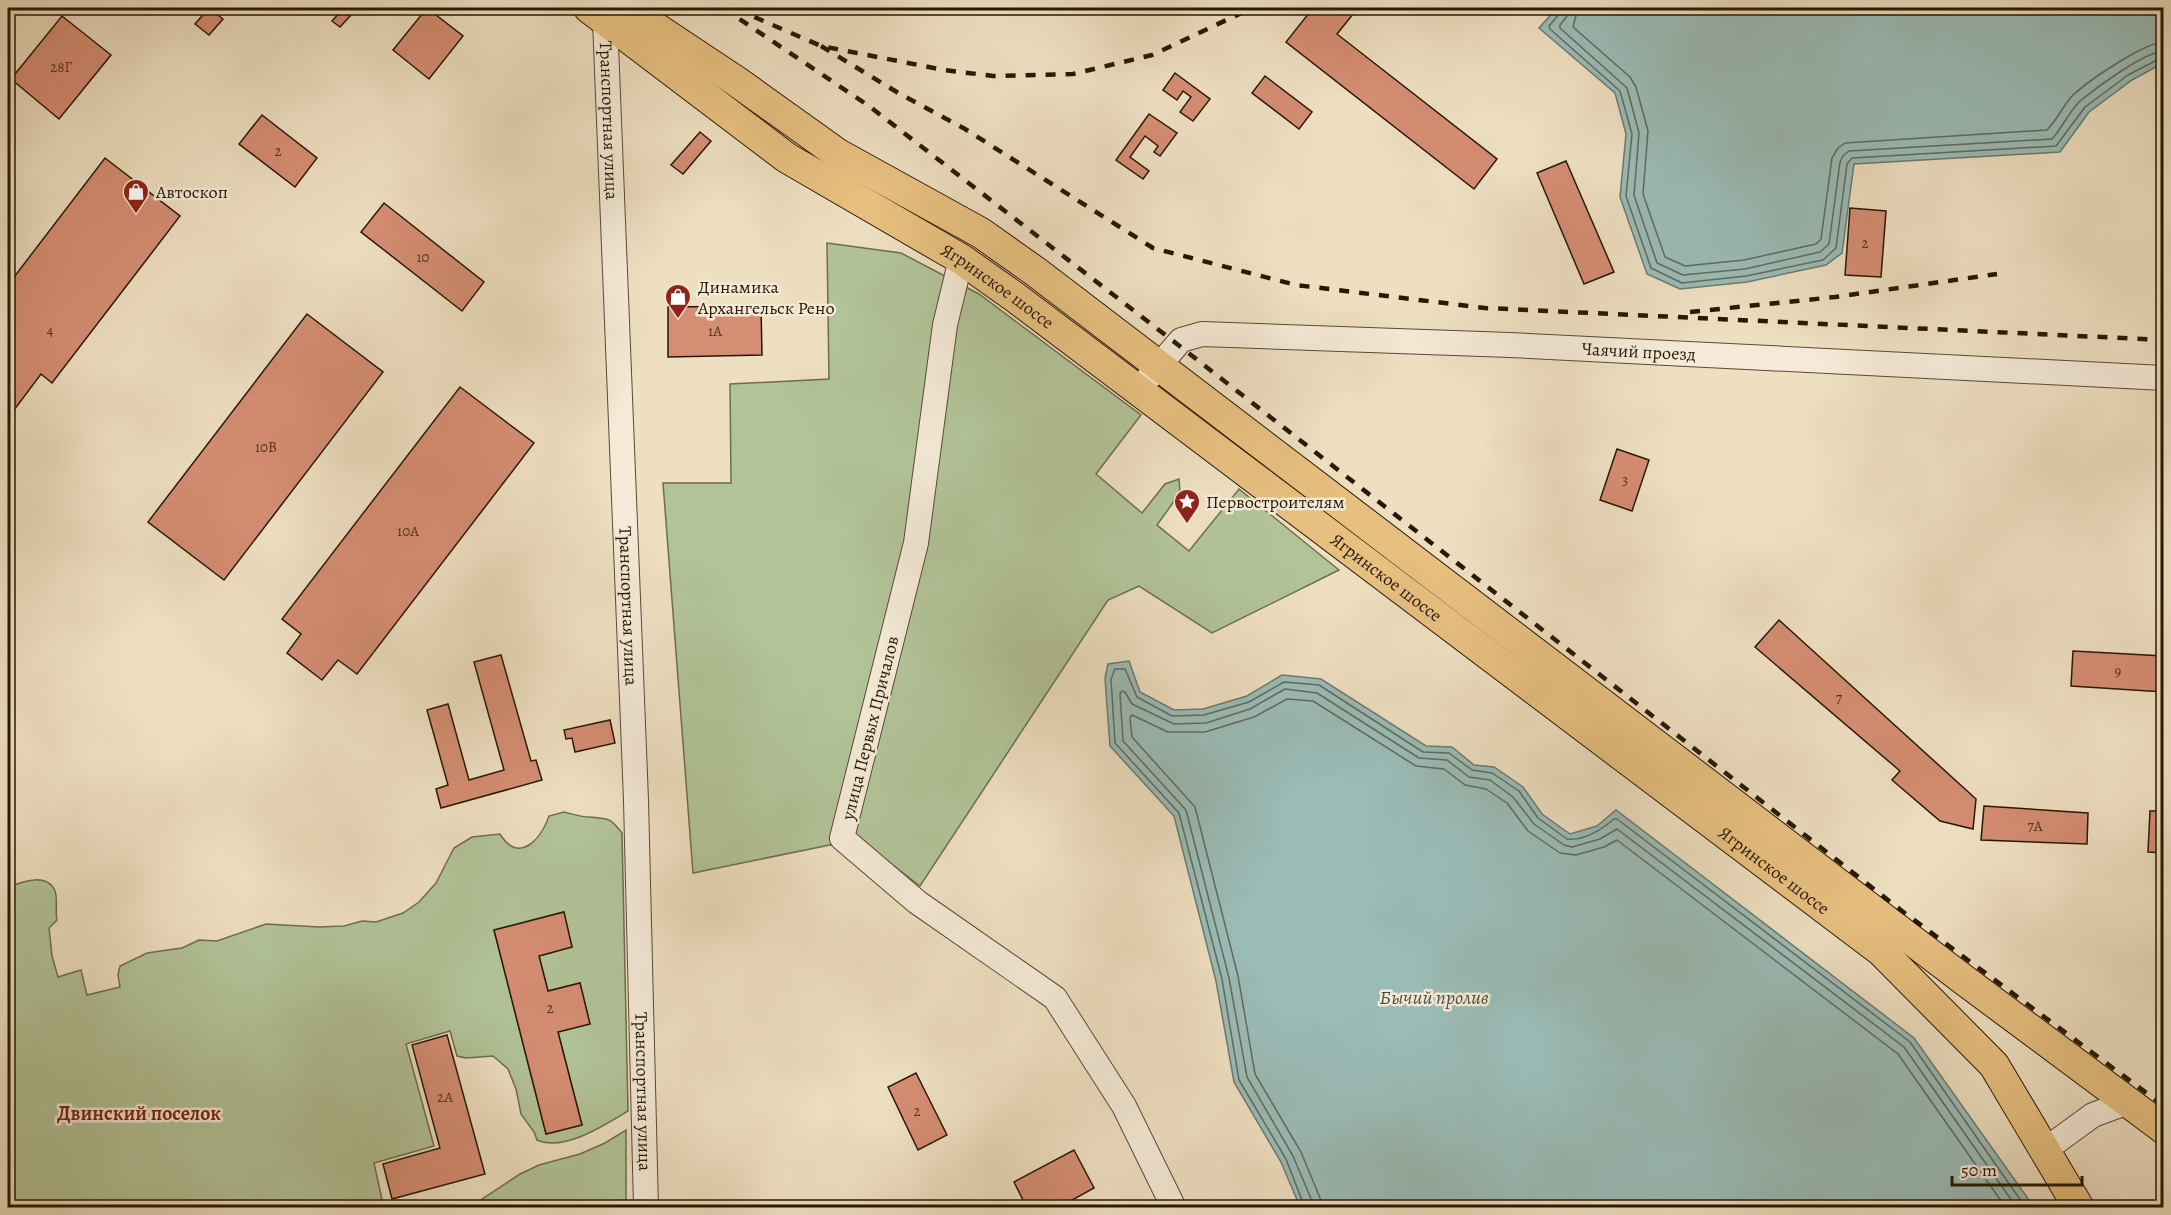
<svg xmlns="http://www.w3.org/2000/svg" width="2171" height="1215" font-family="Alegreya,serif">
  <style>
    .green { fill: #b2c398; stroke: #6c6e4e; stroke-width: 1.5; fill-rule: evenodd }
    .water { fill: #9abcb7; stroke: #6c7a6f; stroke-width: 1.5 }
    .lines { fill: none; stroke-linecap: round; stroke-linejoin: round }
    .shore { stroke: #606a5d; stroke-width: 1.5 }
    .building { fill: #d58d73; stroke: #271803; stroke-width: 1.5 }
    .minor-casing { stroke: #594a32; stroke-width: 26 }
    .major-casing { stroke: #271803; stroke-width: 32 }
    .minor { stroke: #f4ead7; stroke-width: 24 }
    .major { stroke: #e7c080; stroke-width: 30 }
    .rail { stroke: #271803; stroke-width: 4.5; stroke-dasharray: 10 10; stroke-linecap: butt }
    .labels { text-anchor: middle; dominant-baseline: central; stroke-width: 5; stroke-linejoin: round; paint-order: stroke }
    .number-label { font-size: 15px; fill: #52351f }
    .street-label { font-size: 18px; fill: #271803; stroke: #f4ead7 }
    .poi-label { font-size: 18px; fill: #271803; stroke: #f4ead7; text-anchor: start }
    .water-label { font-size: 20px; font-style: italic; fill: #4f5142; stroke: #f4ead7 }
    .neighbourhood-label { font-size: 20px; font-weight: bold; fill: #7a1f14; stroke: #f4ead7 }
  </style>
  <rect width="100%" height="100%" fill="#eedfc1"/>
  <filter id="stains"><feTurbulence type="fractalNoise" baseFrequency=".00333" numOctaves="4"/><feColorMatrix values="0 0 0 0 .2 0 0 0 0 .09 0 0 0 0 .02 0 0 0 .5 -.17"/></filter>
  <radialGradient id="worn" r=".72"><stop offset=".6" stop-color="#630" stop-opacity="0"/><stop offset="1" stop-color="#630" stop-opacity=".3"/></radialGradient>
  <g class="green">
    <polygon points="827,243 901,253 979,294 1141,415 1096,474 1142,513 1165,484 1179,479 1180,493 1157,525 1189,551 1239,489 1339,570 1212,633 1139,586 1108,600 920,886 859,839 693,873 663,483 731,483 730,384 829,379"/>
    <path d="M 564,812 C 572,814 581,817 589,817 C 608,819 609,816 622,833 L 628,1111 C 605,1125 564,1152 537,1140 L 534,1132 L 521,1114 L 516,1089 L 508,1069 L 493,1056 L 466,1058 L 457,1056 L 450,1031 L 406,1044 L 434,1146 L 374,1163 L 383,1204 L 386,1207 L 8,1208 L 8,887 C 22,882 47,872 55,891 C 58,899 55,912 57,920 L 49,928 L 52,956 L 58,977 L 81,970 L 87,995 L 120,987 L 118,975 L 120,966 L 147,953 L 182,948 L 199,940 L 217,941 L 266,924 L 319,927 L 344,926 L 362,921 L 376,922 L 403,913 L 419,902 L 436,883 L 454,848 L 472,837 L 500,834 C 519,865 541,839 549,816 ZM 563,912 L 572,947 L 539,956 L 548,991 L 580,983 L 590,1024 L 558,1032 L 582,1125 L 546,1134 L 494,930 Z"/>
    <polygon points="626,1130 626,1207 480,1207 479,1201 520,1174 539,1165 580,1154 605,1143"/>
  </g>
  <g class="water">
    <polygon points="1557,8 2163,8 2163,63 2132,80 2089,112 2060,152 1854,164 1842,253 1826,265 1747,282 1680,289 1647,274 1620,197 1626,134 1615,93 1539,28"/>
    <polygon points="1129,661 1140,692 1174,710 1203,709 1247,696 1282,675 1321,679 1426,746 1452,747 1474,765 1494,767 1523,787 1542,814 1570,834 1597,826 1616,810 1914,1038 2034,1207 1300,1207 1281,1162 1234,1082 1216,981 1174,816 1110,746 1105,678 1108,664"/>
  </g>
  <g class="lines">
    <g class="shore">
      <polyline points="1561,8 1560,13 1549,26 1550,29 1620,91 1632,134 1626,196 1651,268 1682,283 1746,276 1823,260 1836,248 1847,164 1852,158 2056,146 2085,107 2128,75 2159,59 2164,58"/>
      <path d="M 1569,8 L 1567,16 L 1560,25 L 1560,28 L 1627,88 L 1639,133 L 1634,195 L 1657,263 L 1683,275 L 1745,269 L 1820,252 L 1829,244 L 1840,162 L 1843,156 L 1849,151 L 2052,139 C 2062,128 2069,112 2080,101 C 2096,88 2144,52 2164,51"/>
      <path d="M 1578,8 L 1573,27 L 1630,77 L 1636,87 L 1648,131 L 1643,194 L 1665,257 L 1685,266 L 1744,260 L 1816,244 L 1821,239 L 1832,158 L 1838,148 L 1845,143 L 2047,130 C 2057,120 2063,106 2072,96 C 2088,81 2143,43 2164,42"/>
      <path d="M 1305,1208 L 1286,1159 L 1239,1080 L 1222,979 L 1179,813 L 1115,743 L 1111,679 L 1115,669 L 1125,669 L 1137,697 L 1172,716 L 1204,715 L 1249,702 L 1284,682 L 1319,685 L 1423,752 L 1449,753 L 1472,770 L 1492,773 L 1519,791 L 1538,818 L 1567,839 C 1584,841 1601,830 1614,819 L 1617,819 L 1910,1042 L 2026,1208"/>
      <polyline points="1313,1208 1312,1201 1293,1156 1247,1077 1229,978 1186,810 1123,741 1120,694 1122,691 1125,692 1132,704 1174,724 1206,723 1250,709 1285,689 1317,693 1419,758 1447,760 1469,777 1490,780 1513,797 1534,824 1564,845 1572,847 1600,839 1617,829 1904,1047 2017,1208"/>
      <polyline points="1322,1208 1320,1198 1301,1152 1255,1074 1238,976 1195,807 1132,737 1130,718 1132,715 1168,732 1205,732 1254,717 1287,699 1313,701 1416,766 1444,769 1465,785 1486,789 1507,803 1528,831 1560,853 1576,855 1604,847 1617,840 1898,1054 2006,1208"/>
    </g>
  </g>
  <g class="building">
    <polygon points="209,8 223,19 209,35 195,24"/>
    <polygon points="427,8 463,36 429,79 393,50"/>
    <polygon points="1313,8 1358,8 1337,34 1497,159 1474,189 1286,42"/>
    <polygon points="342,10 350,16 340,27 332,21"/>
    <polygon points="62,16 111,55 59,119 11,79"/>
    <polygon points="1175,73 1210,99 1193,121 1180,112 1191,97 1183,91 1177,100 1163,90"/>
    <polygon points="1265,76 1312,112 1299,129 1252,93"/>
    <polygon points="1149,114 1177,133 1160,156 1154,152 1158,146 1145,136 1130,157 1149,171 1143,179 1116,160"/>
    <polygon points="262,115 317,158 295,187 239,144"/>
    <polygon points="700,132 711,141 683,174 671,165"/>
    <polygon points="105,158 180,216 52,383 41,374 8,418 8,285"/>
    <polygon points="1566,161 1614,272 1584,284 1537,173"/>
    <polygon points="384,203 484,282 462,311 361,232"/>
    <polygon points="1850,208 1886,211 1881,277 1845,275"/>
    <polygon points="761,306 762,355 668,357 668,307"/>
    <polygon points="307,314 383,372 224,580 148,522"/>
    <polygon points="460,387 534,443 357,674 338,660 322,680 287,653 301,634 282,619"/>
    <polygon points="1617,449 1649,460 1632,511 1600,500"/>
    <polygon points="1779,620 1976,799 1973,829 1940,821 1892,780 1900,771 1755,647"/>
    <polygon points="2073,651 2164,656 2164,692 2071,686"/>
    <polygon points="501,655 531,761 536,760 542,780 441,808 436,789 448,785 427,710 448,704 469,780 504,770 474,662"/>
    <polygon points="610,720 615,743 575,752 572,738 566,739 564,730"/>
    <polygon points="1984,806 2088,813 2087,844 1981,840"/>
    <polygon points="2150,811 2164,811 2164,853 2148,852"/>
    <polygon points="564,912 572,947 539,956 548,991 580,983 590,1024 558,1032 582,1125 546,1134 494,930"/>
    <polygon points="447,1035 485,1174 392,1199 383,1164 440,1148 412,1045"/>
    <polygon points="916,1073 947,1135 918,1150 888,1087"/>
    <polygon points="1074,1150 1094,1188 1072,1200 1076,1208 1027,1208 1014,1182"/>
  </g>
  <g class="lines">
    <defs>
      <g id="minor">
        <path id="s1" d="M 613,9 L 605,20 L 636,800 L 646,1208"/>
        <polyline points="961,259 945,325 916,543 842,838 917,902 1055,998 1124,1106 1174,1208"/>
        <path id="s2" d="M 1138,390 L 1181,340 L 1202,334 L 1510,345 L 2164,378"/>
        <polyline points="2045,1150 2093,1115 2128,1102"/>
      </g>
      <g id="major">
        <path id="s3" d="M 589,8 L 787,158 L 961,259 L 1016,298 L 1881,951 L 1994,1065 L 2079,1208"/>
        <polyline points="626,8 736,81 838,154 981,233 1036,272 1964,980 2164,1129"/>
      </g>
    </defs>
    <use href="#minor" class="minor-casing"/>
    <use href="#major" class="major-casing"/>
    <use href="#minor" class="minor"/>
    <use href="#major" class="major"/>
    <g class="rail">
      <polyline points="723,8 869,106 1177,344 1902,911 2164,1106"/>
      <polyline points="736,9 821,46 944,70 993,76 1073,74 1152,55 1252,8"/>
      <polyline points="821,46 900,94 965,129 1153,248 1296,285 1485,308 2164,340"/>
      <polyline points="1690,312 1835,297 1997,274"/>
    </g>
  </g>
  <defs>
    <symbol id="shop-pin" viewBox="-11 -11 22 30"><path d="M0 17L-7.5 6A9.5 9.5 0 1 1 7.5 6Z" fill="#8f2418" stroke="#f4ead7"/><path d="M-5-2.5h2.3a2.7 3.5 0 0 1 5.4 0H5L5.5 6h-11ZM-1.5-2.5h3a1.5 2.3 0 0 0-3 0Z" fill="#fff"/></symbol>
    <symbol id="sight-pin" viewBox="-11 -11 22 30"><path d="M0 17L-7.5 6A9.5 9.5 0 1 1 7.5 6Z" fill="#8f2418" stroke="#f4ead7"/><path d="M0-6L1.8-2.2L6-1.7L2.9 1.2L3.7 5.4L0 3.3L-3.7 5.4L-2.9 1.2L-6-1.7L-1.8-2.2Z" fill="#fff"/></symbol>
  </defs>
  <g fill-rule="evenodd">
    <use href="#shop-pin" x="121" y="177" width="30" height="40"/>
    <use href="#shop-pin" x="663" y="282" width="30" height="40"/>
    <use href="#sight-pin" x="1172" y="487" width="30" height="40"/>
  </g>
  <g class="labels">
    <g class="number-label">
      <text x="61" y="67">28Г</text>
      <text x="278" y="151">2</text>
      <text x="1865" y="243">2</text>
      <text x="423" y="257">10</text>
      <text x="50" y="330">4</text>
      <text x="715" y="331">1А</text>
      <text x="266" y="447">10В</text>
      <text x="1625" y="480">3</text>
      <text x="408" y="531">10А</text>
      <text x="2118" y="671">9</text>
      <text x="1839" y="698">7</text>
      <text x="2035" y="826">7А</text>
      <text x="550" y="1008">2</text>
      <text x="445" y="1097">2А</text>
      <text x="917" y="1111">2</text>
    </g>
    <g class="street-label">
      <text stroke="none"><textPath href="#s1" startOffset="114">Транспортная улица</textPath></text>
      <text stroke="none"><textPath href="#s3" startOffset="495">Ягринское шоссе</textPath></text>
      <text stroke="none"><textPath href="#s2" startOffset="525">Чаячий проезд</textPath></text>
      <text stroke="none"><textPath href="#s3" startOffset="981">Ягринское шоссе</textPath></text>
      <text stroke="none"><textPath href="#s1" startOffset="600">Транспортная улица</textPath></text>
      <text transform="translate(870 728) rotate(-76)">улица Первых Причалов</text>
      <text stroke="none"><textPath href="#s3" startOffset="1467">Ягринское шоссе</textPath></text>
      <text stroke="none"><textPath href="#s1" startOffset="1086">Транспортная улица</textPath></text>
    </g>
    <g class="poi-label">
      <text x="156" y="192">Автоскоп</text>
      <text x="698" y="287">Динамика<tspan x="698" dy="21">Архангельск Рено</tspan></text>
      <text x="1206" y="502">Первостроителям</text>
    </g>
    <g class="water-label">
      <text x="1434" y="997">Бычий пролив</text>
    </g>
    <g class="neighbourhood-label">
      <text x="139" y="1113">Двинский поселок</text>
    </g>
  </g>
  <rect width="2171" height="1215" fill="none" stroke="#eedfc1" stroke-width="30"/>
  <rect x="9" y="9" width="2153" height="1197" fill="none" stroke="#271803" stroke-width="3"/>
  <rect x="15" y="15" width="2141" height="1185" fill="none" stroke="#271803" stroke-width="1.5"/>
  <path d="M1952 1176v9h130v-9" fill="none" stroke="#271803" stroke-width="3"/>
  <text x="1961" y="1176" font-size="18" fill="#271803" stroke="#f4ead7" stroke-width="4.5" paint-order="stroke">50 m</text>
  <rect width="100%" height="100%" filter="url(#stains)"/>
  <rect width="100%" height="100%" fill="url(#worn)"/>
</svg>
